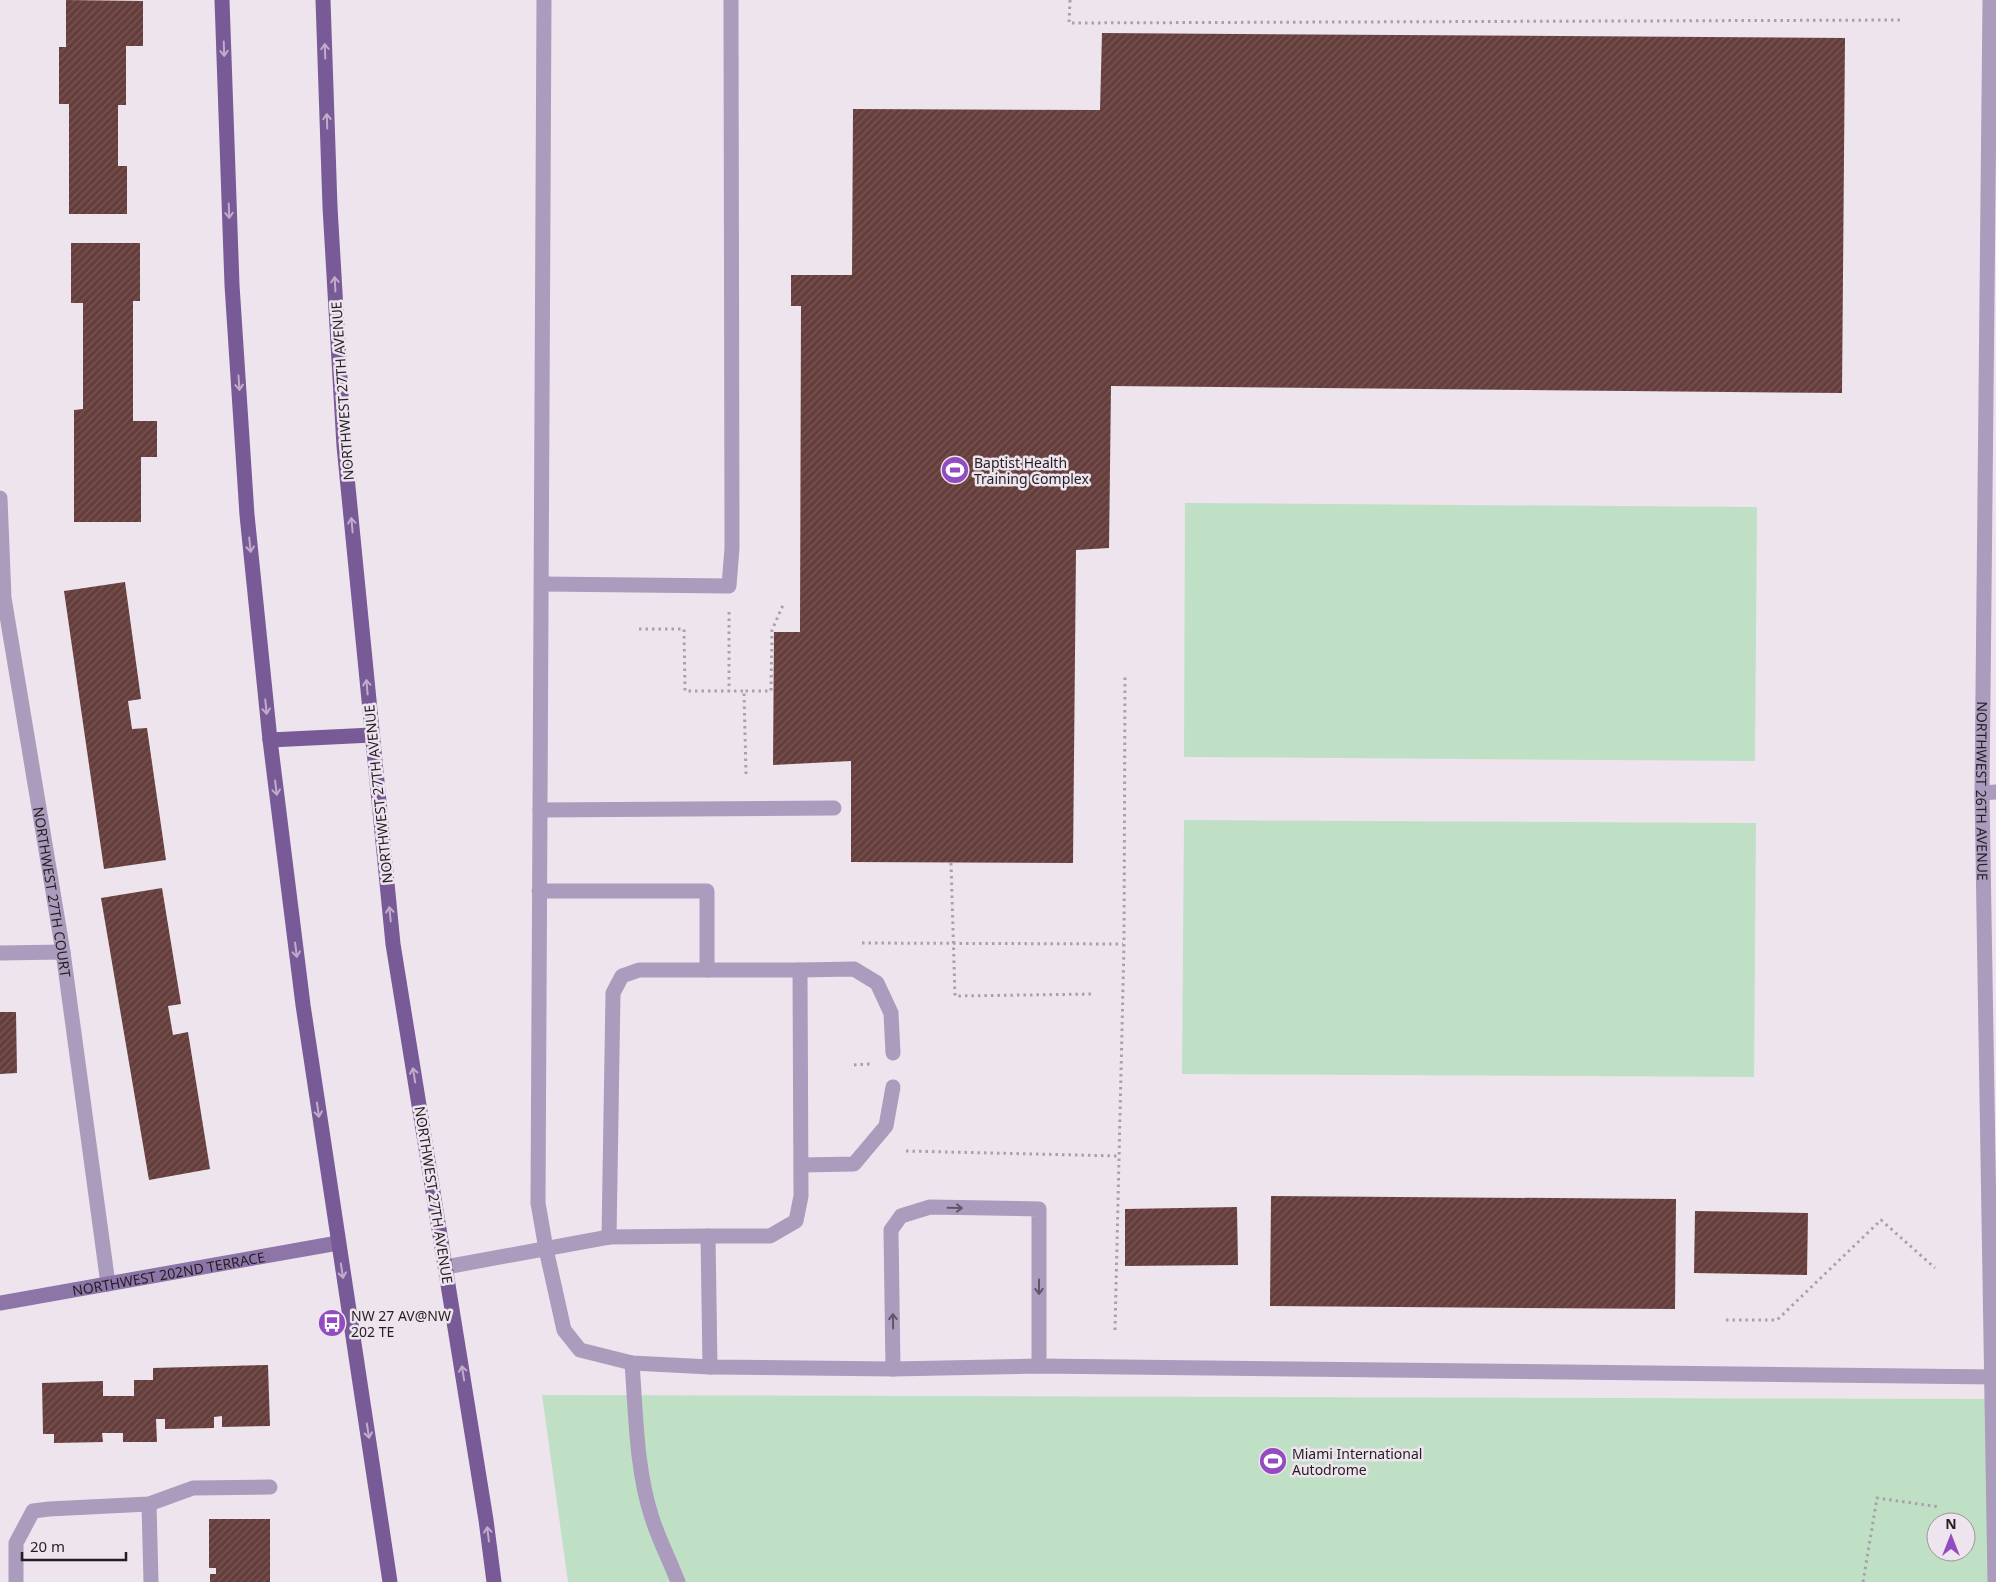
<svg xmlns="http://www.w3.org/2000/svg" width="1996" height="1582" font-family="'Noto Sans',sans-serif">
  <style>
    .pitch { fill: #c0e0c6; fill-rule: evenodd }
    .building { fill: url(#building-hatch) }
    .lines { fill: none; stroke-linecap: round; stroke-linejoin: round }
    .path { stroke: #a9a1a9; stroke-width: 3; stroke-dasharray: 2.5 4; stroke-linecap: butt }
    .lane { stroke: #ab9bbd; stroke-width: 15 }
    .street { stroke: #ab9bbd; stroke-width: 15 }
    .secondary { stroke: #8d75a7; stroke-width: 15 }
    .primary { stroke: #785a96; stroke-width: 15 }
    .oneway { stroke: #bfadcb }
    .oneway2 { stroke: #605668 }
    .labels { text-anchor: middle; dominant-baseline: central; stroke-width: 5; stroke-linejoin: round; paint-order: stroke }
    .street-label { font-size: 14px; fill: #221e22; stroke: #eee4ee }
    .poi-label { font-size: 14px; fill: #221e22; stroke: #eee4ee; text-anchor: start }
  </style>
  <defs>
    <pattern id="building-hatch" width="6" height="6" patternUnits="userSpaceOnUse" patternTransform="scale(1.25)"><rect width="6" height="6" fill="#653e3c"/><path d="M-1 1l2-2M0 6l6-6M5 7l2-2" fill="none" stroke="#775756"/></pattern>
  </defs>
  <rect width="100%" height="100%" fill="#eee4ee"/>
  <g class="pitch">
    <polygon points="1185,503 1757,507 1755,761 1184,757"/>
    <polygon points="1184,820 1756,823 1754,1077 1182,1074"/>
    <path d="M 542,1395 L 1996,1399 L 1996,1582 L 568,1582 ZM 1936,1522 L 1966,1522 L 1966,1552 L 1936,1552 Z"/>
  </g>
  <g class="building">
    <polygon points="66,0 143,1 143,46 126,46 126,105 118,105 118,166 127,166 127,214 69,214 69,104 59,104 59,47 66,47"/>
    <polygon points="1102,33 1845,38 1842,393 1111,386 1109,548 1076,550 1073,863 851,862 851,761 773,765 774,632 800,632 801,306 791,306 791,275 852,275 853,109 1100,110"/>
    <polygon points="71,243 140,243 140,301 133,301 133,421 157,421 157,457 141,457 141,522 74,522 74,410 83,409 83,303 71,303"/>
    <polygon points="125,582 141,699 128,701 132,729 147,728 166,860 104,869 64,591"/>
    <polygon points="162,888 181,1004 168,1006 173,1035 188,1032 210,1169 149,1180 101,898"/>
    <polygon points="0,1012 16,1012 17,1073 0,1074"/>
    <polygon points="1271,1196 1676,1199 1675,1309 1270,1306"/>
    <polygon points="1237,1207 1238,1265 1125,1266 1125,1209"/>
    <polygon points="1695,1211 1808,1213 1807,1275 1694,1273"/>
    <polygon points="268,1365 270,1426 222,1427 222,1416 214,1417 214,1428 165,1429 165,1419 156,1419 157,1442 123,1442 123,1433 102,1433 103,1442 54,1443 54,1434 43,1434 42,1383 103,1381 103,1396 134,1396 134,1380 153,1380 153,1368"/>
    <polygon points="209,1519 270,1519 270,1582 210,1582 210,1574 216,1574 216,1568 209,1568"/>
  </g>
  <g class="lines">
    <g class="path">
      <polyline points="1070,0 1069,23 1900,20"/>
      <polyline points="729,612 729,691"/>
      <polyline points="639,629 684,629 685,691 744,691"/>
      <polyline points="746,774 744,691 771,691 772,630 783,605"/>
      <polyline points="951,863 955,996 1093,994"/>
      <polyline points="862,943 1123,944"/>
      <polyline points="854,1065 871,1064"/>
      <polyline points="906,1151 1119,1156"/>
      <polyline points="1726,1320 1777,1320 1881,1220 1935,1268"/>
      <polyline points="1115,1330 1124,944 1125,676"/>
      <polyline points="1863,1582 1877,1498 1940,1507"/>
    </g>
    <g class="lane">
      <polyline points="544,0 540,810 834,808"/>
      <polyline points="543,584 729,586 732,548 731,0"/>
      <polyline points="1982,793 1996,792"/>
      <polyline points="540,810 538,1203 546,1249 564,1330 580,1350 632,1363 710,1367 893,1369 1039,1366 1996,1377"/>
      <polyline points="539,891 707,891 707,970 800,970 801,1196 796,1221 770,1236 708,1236 710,1367"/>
      <polyline points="707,970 639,970 622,976 613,993 609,1237 708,1236"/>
      <polyline points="800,970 854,969 877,983 891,1013 893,1053"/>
      <polyline points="801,1165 854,1164 886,1126 893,1087"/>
      <polyline points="446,1267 609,1237"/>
      <path d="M 632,1363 C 636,1415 636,1469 652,1518 C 659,1540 670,1561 678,1582"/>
      <polyline points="893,1369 891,1230 901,1216 930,1207 1039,1209 1039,1366"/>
    </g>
    <g class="street">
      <path id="s1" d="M 1990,0 L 1982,793 L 1995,1582"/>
      <path id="s2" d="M 0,498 L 4,598 L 63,952 L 108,1284"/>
      <polyline points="0,953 63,952"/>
      <polyline points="149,1504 151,1582"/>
      <polyline points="16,1582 16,1543 33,1511 49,1509 149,1504 193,1488 270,1487"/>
    </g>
    <path class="secondary" id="s3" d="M 0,1303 L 338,1243"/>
    <g class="primary">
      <polyline points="222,0 232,285 247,515 270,740 303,1005 390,1582"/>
      <polyline points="323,0 330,207 344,446 393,944 486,1520 494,1582"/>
      <polyline points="270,740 372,735"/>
    </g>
  </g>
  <defs><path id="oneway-shaft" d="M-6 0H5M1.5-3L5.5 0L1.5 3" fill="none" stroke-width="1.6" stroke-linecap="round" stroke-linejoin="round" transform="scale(1.25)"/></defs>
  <g class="oneway">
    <use href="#oneway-shaft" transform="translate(224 49) rotate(88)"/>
    <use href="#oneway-shaft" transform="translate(325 51) rotate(-92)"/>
    <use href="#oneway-shaft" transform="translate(327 121) rotate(-92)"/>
    <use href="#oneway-shaft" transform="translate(229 211) rotate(88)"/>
    <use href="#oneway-shaft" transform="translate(335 284) rotate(-93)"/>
    <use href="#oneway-shaft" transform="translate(239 383) rotate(86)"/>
    <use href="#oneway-shaft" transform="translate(352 525) rotate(-95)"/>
    <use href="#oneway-shaft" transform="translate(250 545) rotate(84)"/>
    <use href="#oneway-shaft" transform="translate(367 687) rotate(-95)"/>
    <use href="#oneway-shaft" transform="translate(266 707) rotate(84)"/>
    <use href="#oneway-shaft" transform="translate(276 788) rotate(83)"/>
    <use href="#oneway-shaft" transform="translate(390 914) rotate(-96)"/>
    <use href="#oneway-shaft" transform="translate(296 950) rotate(83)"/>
    <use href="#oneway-shaft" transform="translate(414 1075) rotate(-99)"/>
    <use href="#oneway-shaft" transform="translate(318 1110) rotate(82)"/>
    <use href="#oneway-shaft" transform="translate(342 1271) rotate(81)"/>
    <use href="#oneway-shaft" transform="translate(463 1373) rotate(-99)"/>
    <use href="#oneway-shaft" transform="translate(368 1431) rotate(81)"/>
    <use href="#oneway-shaft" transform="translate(488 1534) rotate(-97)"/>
  </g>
  <g class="oneway2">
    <use href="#oneway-shaft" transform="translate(955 1208) rotate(1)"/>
    <use href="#oneway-shaft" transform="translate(1039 1287) rotate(90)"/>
    <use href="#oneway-shaft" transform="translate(893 1321) rotate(-91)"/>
  </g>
  <defs>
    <symbol id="stadium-disc" viewBox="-11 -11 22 22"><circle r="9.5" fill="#924cc0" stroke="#eee4ee"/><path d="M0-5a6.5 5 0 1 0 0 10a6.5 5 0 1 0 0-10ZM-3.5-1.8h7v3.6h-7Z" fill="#fff"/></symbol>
    <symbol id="bus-disc" viewBox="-11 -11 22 22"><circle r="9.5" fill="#924cc0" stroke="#eee4ee"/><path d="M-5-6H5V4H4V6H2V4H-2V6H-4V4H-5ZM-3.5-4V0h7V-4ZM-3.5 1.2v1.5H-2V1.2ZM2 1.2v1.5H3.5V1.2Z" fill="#fff"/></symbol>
  </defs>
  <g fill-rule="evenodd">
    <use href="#stadium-disc" x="939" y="454" width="32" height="32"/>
    <use href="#bus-disc" x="316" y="1307" width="32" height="32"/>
    <use href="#stadium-disc" x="1257" y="1445" width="32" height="32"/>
  </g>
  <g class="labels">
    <g class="street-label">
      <text transform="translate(342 391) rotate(-94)">NORTHWEST 27TH AVENUE</text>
      <text stroke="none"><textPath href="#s1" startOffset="791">NORTHWEST 26TH AVENUE</textPath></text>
      <text transform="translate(378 794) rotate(-96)">NORTHWEST 27TH AVENUE</text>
      <text stroke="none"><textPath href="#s2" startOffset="398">NORTHWEST 27TH COURT</textPath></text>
      <text transform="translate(434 1195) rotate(81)">NORTHWEST 27TH AVENUE</text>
      <text stroke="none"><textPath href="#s3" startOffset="171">NORTHWEST 202ND TERRACE</textPath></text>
    </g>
    <g class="poi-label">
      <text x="974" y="462">Baptist Health<tspan x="974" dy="16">Training Complex</tspan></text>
      <text x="351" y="1315">NW 27 AV@NW<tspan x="351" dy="16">202 TE</tspan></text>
      <text x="1292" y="1453">Miami International<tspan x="1292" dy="16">Autodrome</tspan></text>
    </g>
  </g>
  <g transform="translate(1951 1537)"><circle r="24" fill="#eee4ee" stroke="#9c959c"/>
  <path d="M0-4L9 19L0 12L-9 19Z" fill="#924cc0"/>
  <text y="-8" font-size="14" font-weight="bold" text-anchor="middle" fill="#221e22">N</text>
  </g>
  <path d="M22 1552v8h104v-8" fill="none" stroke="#221e22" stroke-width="2.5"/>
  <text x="30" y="1552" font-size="15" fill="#221e22" stroke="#eee4ee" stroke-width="4" paint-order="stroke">20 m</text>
</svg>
